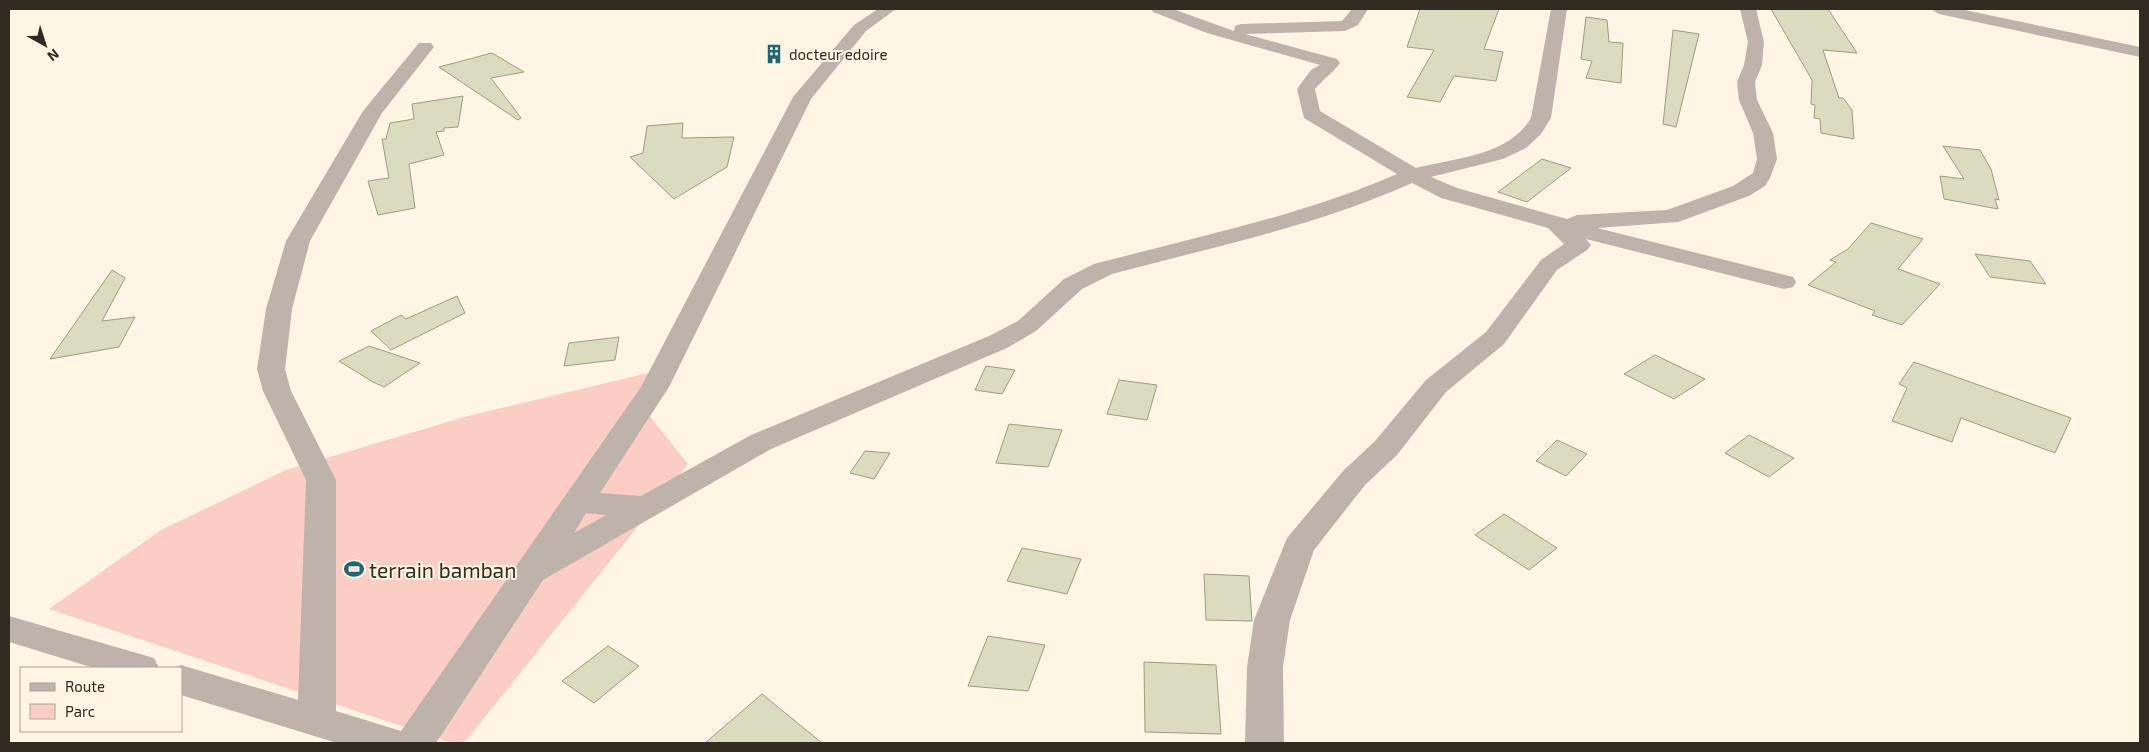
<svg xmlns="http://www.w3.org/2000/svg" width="2149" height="752" font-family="'Exo 2',sans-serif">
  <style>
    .green { fill: #fccdc4 }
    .building { fill: #dadbbf; stroke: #9b9c81 }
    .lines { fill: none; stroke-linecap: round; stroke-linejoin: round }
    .minor { fill: #beb3ab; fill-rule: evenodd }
    .labels { text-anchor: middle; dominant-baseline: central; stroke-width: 4; stroke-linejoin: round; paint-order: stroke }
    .far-poi-label { font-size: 15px; fill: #302a20; stroke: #fef5e5; text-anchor: start }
    .near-poi-label { font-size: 21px; fill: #302a20; stroke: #fef5e5; text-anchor: start }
  </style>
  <rect width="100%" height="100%" fill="#fef5e5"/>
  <polygon class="green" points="673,367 648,414 688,464 464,743 452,743 49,609 161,530 286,470 468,416"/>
  <g class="building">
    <polygon points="1420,9 1499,9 1484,49 1503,52 1496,81 1454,76 1440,102 1407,97 1434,50 1407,47"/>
    <polygon points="1771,9 1828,9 1857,53 1823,50 1839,98 1843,98 1852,110 1854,139 1821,133 1820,119 1814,118 1815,105 1811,104 1812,80"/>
    <polygon points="1586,17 1607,20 1609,42 1623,43 1621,83 1586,78 1592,61 1581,59"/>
    <polygon points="1673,30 1699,34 1676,127 1663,124"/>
    <polygon points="492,53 524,72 491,78 521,118 518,120 439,67"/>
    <polygon points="463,96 458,127 444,128 444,131 436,132 444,155 409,164 415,208 378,215 368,181 389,178 382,139 386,139 390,123 414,119 412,104"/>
    <polygon points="683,123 682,138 734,137 727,167 674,199 630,157 643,153 647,126"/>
    <polygon points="1943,146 1980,150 1991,169 1999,200 1995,199 1998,209 1944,199 1940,176 1964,179"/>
    <polygon points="1542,159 1571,168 1527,202 1498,192"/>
    <polygon points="1871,223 1923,239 1898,269 1940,284 1902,325 1872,315 1875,311 1808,285 1836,262 1830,260 1848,249"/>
    <polygon points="1975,254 2030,261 2046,284 1990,277"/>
    <polygon points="112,270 125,278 102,321 135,317 119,347 50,359"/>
    <polygon points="457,296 465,313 391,350 371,331 401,315 406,319"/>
    <polygon points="619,337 615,360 564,366 569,343"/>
    <polygon points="369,346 420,363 384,387 373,382 339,361"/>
    <polygon points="1655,355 1705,379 1674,399 1624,374"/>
    <polygon points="1914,362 2071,418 2055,453 1961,418 1952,442 1892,421 1907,388 1899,384"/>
    <polygon points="986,366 1015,370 1002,394 975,390"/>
    <polygon points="1119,380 1157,385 1147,420 1107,414"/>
    <polygon points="1009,424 1062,430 1048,467 996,463"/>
    <polygon points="1749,435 1794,458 1769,477 1725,453"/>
    <polygon points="1557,440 1587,454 1566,476 1536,461"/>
    <polygon points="865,451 890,453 874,479 850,473"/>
    <polygon points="1504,514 1557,548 1529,570 1475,535"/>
    <polygon points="1022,548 1081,559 1067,594 1007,581"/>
    <polygon points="1204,574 1249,576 1252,621 1206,620"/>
    <polygon points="988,636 1045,645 1028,691 968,686"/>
    <polygon points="608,646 639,666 594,703 562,681"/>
    <polygon points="1144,662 1216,665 1221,734 1145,732"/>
    <polygon points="762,694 822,743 705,743"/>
  </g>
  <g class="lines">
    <g class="minor">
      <path d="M 878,9 L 896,9 L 866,31 L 811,99 L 669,387 L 600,493 L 641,496 L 751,435 L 989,336 L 1018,321 L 1064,279 L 1094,264 C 1196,237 1301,216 1397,174 L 1304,118 L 1297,89 L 1311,70 L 1320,65 L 1207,33 L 1153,12 L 1151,9 L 1173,9 L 1234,31 L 1235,26 L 1241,24 L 1342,21 L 1352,9 L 1368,9 L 1358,25 L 1345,31 L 1245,34 L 1337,59 L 1340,63 C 1333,73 1323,79 1315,89 L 1320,111 L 1416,168 C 1455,158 1509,156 1531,118 L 1551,9 L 1567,9 L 1551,118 L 1541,134 L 1526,148 L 1503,159 L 1431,177 L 1457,188 L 1567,219 L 1577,215 L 1667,210 L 1733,186 L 1753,173 L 1757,159 L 1753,133 L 1739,100 L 1737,82 L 1744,65 L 1748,42 L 1740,9 L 1756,9 L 1764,42 L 1762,65 L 1755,82 L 1757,100 L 1773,133 L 1777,159 L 1770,178 L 1765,186 L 1749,196 L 1678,222 L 1597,228 L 1793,277 L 1796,282 L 1793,287 L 1784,289 L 1586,239 L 1591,245 L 1587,250 L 1557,270 L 1504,344 L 1446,392 L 1397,455 L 1365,485 L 1314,550 L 1290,620 L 1283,667 L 1284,743 L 1245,743 L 1247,667 L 1254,620 L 1287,538 L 1343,471 L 1375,441 L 1426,380 L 1486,332 L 1541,260 L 1564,244 L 1548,228 L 1441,198 L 1412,183 C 1317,226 1212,247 1112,274 L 1082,289 L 1036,331 L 1007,348 L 771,449 L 543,580 L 436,743 L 337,743 L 181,695 L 181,668 L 172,668 L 181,665 L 298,700 L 306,480 L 263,391 L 257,369 L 266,309 L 286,241 L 363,111 L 419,43 L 431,43 L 434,47 L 382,113 L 310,241 L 292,309 L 285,369 L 291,391 L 336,480 L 336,711 L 401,731 L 641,387 L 793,97 L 854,25 ZM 586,513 L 606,515 L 574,533 Z"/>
      <polygon points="1931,9 1960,9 2140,47 2140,57 1939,14"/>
      <polygon points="9,616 154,658 159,668 94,668 9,642"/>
    </g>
  </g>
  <defs>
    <symbol id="building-bare" viewBox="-9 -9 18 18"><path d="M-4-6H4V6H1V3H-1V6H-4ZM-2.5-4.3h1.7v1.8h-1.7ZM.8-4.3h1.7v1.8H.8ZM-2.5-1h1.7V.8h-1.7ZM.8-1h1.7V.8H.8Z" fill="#1f6675" stroke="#fef5e5" stroke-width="2.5" paint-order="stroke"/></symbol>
    <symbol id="stadium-bare" viewBox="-9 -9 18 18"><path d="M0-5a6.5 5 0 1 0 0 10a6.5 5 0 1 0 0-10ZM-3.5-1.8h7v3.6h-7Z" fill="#1f6675" stroke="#fef5e5" stroke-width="2.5" paint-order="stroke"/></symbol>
  </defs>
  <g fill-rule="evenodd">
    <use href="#building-bare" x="760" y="40" width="28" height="28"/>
    <use href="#stadium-bare" x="340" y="555" width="28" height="28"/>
  </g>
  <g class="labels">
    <g class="far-poi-label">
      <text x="789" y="54">docteur edoire</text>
    </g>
    <g class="near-poi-label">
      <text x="369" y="569">terrain bamban</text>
    </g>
  </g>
  <rect width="2149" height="752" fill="none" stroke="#302a20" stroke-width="20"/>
  <rect x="20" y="667" width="162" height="65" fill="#fef5e5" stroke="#aca496"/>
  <rect x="30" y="683" width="25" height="8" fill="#beb3ab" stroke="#aca496"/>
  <text x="65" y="692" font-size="15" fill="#302a20">Route</text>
  <rect x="30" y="704" width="25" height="15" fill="#fccdc4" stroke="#aca496"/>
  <text x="65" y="717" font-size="15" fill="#302a20">Parc</text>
  <g transform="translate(45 45) rotate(141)" stroke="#fef5e5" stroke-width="4" paint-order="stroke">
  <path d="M0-4L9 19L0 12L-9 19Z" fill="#302a20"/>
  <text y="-8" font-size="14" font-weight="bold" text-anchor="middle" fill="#302a20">N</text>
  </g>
</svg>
